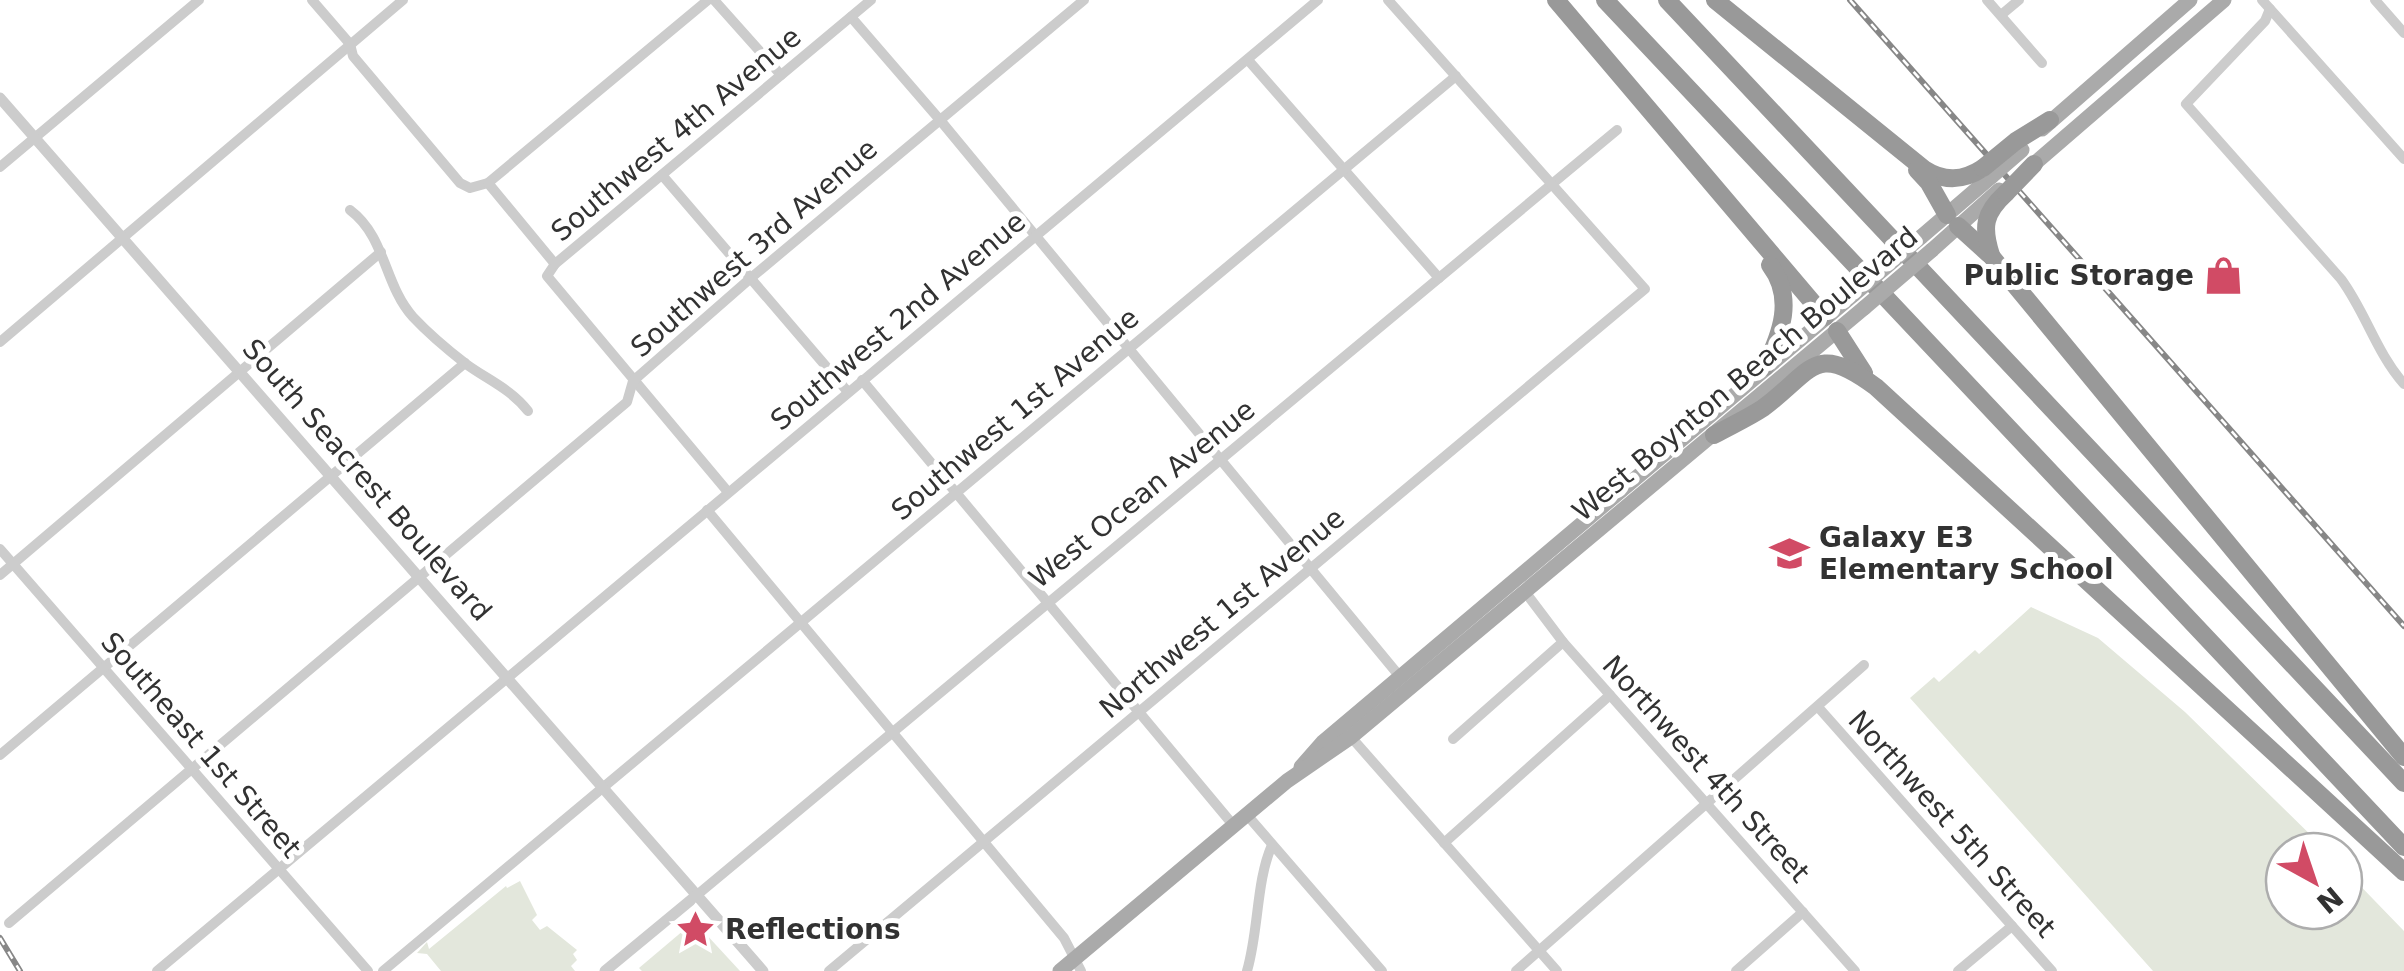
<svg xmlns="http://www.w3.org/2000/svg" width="2404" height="971" font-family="'DejaVu Sans',sans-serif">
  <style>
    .green { fill: #e3e7dc }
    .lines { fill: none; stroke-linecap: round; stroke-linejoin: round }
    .minor { stroke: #ccc; stroke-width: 10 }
    .tertiary { stroke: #ccc; stroke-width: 11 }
    .primary { stroke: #aaa; stroke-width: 15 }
    .motorway { stroke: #999; stroke-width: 18 }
    .rail-casing { stroke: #878787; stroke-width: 6 }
    .rail { stroke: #fff; stroke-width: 2.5; stroke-dasharray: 8; stroke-linecap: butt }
    .primary-bridge { stroke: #aaa; stroke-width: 15 }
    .motorway-bridge { stroke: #999; stroke-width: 18 }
    .labels { text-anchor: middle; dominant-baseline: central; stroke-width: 10; stroke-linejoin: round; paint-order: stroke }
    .street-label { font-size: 28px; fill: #323232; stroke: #fff }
    .poi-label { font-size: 28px; font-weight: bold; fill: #323232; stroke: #fff; text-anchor: start }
  </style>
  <rect width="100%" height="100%" fill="#fff"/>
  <g class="green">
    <polygon points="2031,607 2098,638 2185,712 2327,851 2284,851 2284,911 2344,911 2344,869 2404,931 2404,971 2153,971 1910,698 1934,677 1939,682 1975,650 1979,654"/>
    <polygon points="520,881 537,915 532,920 540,930 547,926 577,950 573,954 577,960 571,966 575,971 441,971 427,954 417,953 427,942 429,949 506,886 507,888"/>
    <polygon points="684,930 694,936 704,932 740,971 642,971 639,968"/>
  </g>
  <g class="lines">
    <g class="minor">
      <polyline points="312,0 350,44 353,56 460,183 470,188 488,183 555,264 547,276 728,492"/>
      <polyline points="714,0 781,75"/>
      <polyline points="1987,0 2042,63"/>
      <polyline points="2262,0 2404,159"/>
      <polyline points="2375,0 2404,33"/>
      <path d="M 2270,9 L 2265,21 L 2186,104 L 2341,279 C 2366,313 2376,352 2404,384"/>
      <polyline points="2001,15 2019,0"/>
      <polyline points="851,17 940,120 1401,678"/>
      <polyline points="1248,60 1439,278"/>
      <polyline points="0,167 199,0"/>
      <polyline points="662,175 848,392"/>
      <polyline points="488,183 708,0"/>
      <path d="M 350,210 C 386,237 384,285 413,317 C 428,333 448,350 466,364 C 488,380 511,389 528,411"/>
      <polyline points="555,264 871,0"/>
      <polyline points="0,342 403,0"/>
      <polyline points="862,380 1234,826"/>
      <polyline points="707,510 1064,938 1081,971"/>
      <polyline points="0,549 368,971"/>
      <polyline points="0,575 381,252"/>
      <polyline points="1526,593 1563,642 1855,971"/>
      <polyline points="1818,707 2052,971"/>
      <polyline points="1351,737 1557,971"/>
      <polyline points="1453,739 1563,642"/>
      <polyline points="0,755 465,363"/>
      <polyline points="1247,815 1382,971"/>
      <polyline points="1444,843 1610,695"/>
      <polyline points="697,895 1617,130"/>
      <polyline points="9,923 627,402 633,381 752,277 1084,0"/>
      <polyline points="157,971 1318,0"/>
      <polyline points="383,971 1456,76"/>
      <polyline points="829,971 1645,289 1388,0"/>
      <path d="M 1247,971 C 1259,930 1256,881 1272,845"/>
      <polyline points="1516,971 1864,665"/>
      <polyline points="1736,971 1803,912"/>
      <polyline points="1958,971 2012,926"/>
    </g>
    <g class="tertiary">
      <polyline points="0,98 763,971"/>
      <polyline points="605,971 697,895"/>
    </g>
    <g class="primary">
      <polyline points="2042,129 2190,0"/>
      <polyline points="2034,164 2224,0"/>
      <polyline points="1921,237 1992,176"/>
      <polyline points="1932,250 1999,190"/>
      <polyline points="1301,767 1323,742 1853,295"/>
      <polyline points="1060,971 1287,781 1351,737 1864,308"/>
    </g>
    <g class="motorway">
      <polyline points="1556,0 1825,317"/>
      <polyline points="1605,0 2404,847"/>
      <polyline points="1667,0 2404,783"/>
      <path d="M 1715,0 L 1924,169 C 1944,182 1963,181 1983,168"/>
      <polyline points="1917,170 1929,183 1947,215"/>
      <polyline points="1958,226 1991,256 2404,757"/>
      <path d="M 1991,255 C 1982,227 1984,213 2006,193"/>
      <polyline points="1837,331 1864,373"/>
      <path d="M 1765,367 C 1781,334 1795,298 1770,265"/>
      <path d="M 1714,435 C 1730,426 1748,418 1763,408 C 1814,370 1814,341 1876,387 L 2404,872"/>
    </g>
    <defs>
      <g id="rail">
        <polyline points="1850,0 2404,626"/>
        <polyline points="0,938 20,971"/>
      </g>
    </defs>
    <use href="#rail" class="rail-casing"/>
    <use href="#rail" class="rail"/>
    <g class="primary-bridge">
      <polyline points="1992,176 2022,150"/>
      <polyline points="1853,295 1921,237"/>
      <polyline points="1864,308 1932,250"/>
    </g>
    <g class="motorway-bridge">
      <polyline points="1983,168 2016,141 2050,120"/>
      <polyline points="2006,193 2034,164"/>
    </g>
  </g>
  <defs>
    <symbol id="shop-bare" viewBox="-9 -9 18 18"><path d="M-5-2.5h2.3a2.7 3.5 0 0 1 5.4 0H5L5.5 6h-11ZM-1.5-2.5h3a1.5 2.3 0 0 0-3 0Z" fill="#d14b65" stroke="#fff" stroke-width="2.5" paint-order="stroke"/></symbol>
    <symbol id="school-bare" viewBox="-9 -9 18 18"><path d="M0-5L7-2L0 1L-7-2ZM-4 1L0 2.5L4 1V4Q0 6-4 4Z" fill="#d14b65" stroke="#fff" stroke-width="2.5" paint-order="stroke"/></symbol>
    <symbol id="sight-bare" viewBox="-9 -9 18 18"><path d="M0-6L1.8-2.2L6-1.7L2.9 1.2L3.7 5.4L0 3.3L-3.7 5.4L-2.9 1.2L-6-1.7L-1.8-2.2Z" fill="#d14b65" stroke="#fff" stroke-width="2.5" paint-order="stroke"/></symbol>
  </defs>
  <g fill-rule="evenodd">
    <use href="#shop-bare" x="2196" y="248" width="55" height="55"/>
    <use href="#school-bare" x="1762" y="526" width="55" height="55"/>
    <use href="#sight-bare" x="668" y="902" width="55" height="55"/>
  </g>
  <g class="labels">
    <g class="street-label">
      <text transform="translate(676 134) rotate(-40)">Southwest 4th Avenue</text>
      <text transform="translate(754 248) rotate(-41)">Southwest 3rd Avenue</text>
      <text transform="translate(898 321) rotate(-40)">Southwest 2nd Avenue</text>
      <text transform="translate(1745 374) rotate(-40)">West Boynton Beach Boulevard</text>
      <text transform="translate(1015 414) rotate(-40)">Southwest 1st Avenue</text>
      <text transform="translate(367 480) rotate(49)">South Seacrest Boulevard</text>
      <text transform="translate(1142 494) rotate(-39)">West Ocean Avenue</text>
      <text transform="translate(1222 613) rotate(-40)">Northwest 1st Avenue</text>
      <text transform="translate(201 745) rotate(49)">Southeast 1st Street</text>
      <text transform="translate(1706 769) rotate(48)">Northwest 4th Street</text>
      <text transform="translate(1952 824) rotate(48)">Northwest 5th Street</text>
    </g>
    <g class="poi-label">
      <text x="2194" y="275" text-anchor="end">Public Storage</text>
      <text x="1819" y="537">Galaxy E3<tspan x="1819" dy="32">Elementary School</tspan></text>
      <text x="725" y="929">Reflections</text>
    </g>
  </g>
  <g transform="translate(2314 881) rotate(140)"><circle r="48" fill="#ffffff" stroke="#adadad" stroke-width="2.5"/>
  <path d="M0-8L18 38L0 25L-18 38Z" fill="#d14b65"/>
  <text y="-15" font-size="28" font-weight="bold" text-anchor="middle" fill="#323232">N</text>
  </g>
</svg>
